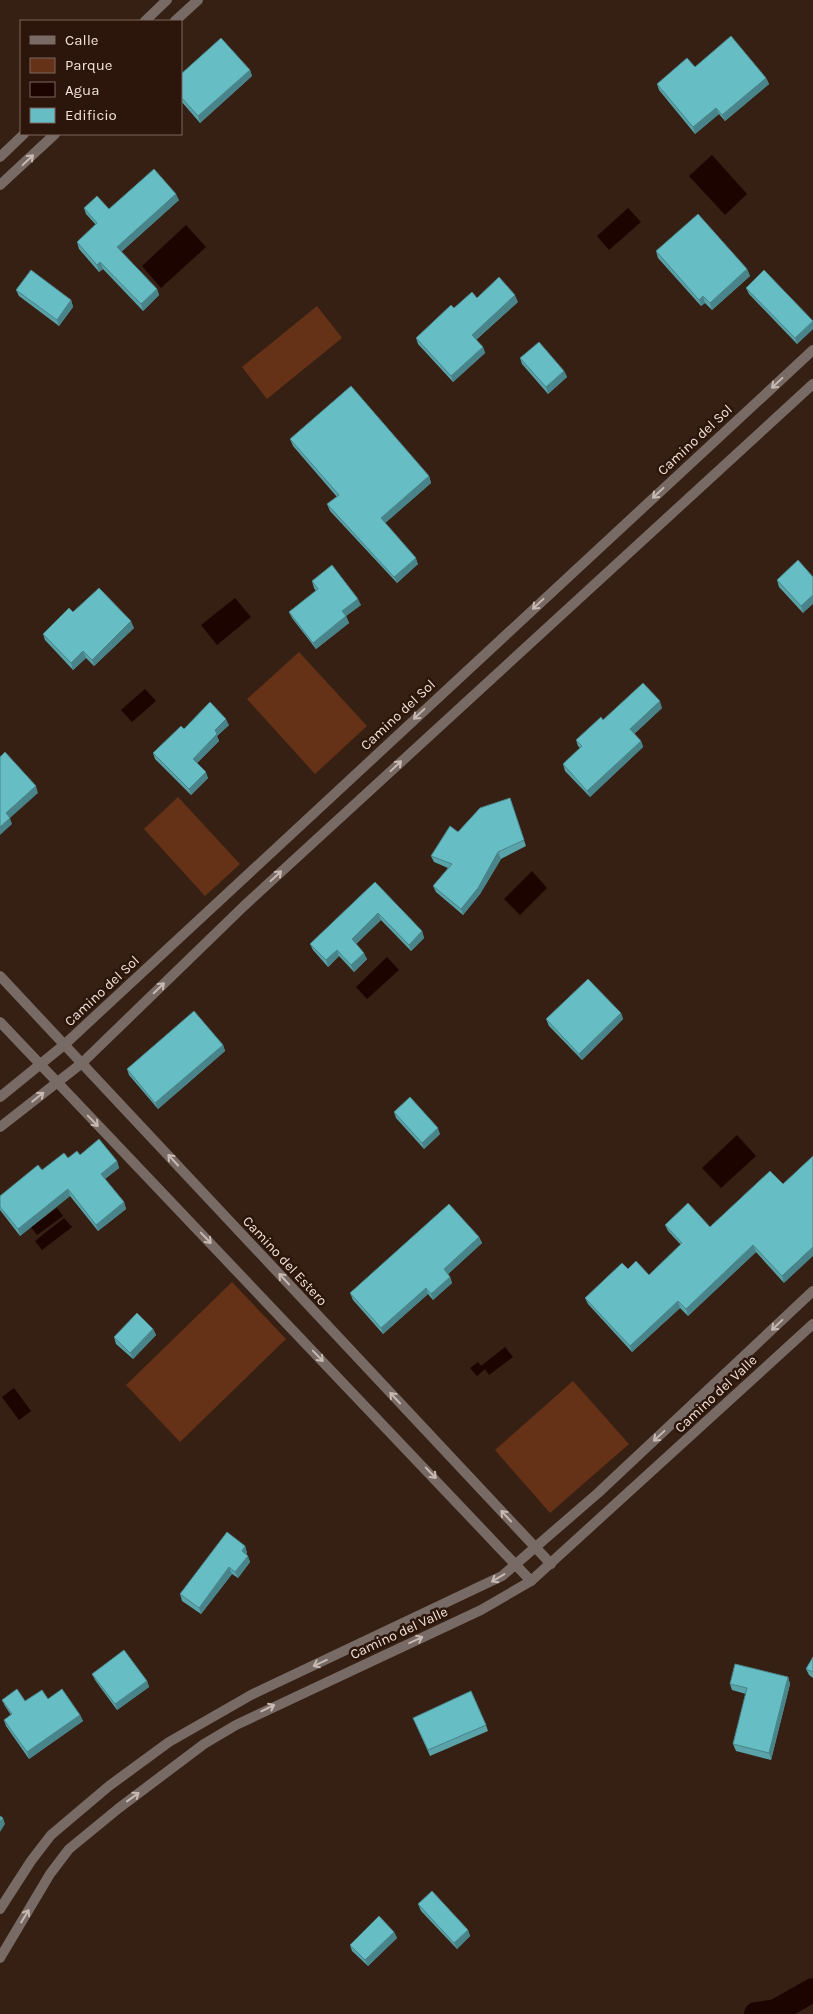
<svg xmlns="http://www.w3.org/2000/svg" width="813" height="2014" font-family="Karla,sans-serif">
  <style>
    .green { fill: #653217 }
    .water { fill: #1c0400 }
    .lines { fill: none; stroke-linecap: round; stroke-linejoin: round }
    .canal { stroke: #1c0400; stroke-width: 24 }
    .street { stroke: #786b65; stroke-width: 10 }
    .wall { fill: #59a3a9 }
    .shaded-wall { fill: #488489 }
    .building { fill: #67bdc4; stroke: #488489 }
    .oneway { stroke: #c8b9b2 }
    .labels { text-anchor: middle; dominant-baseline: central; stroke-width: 5; stroke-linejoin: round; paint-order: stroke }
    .street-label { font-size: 14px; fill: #f3e3db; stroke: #2c150a }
  </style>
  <rect width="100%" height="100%" fill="#361f13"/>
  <g class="green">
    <polygon points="317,306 342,338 267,399 242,367"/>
    <polygon points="299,652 367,726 315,774 247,699"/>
    <polygon points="178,797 240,864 205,896 144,829"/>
    <polygon points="232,1282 286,1339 180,1442 126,1385"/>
    <polygon points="573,1381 629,1444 550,1513 495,1450"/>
  </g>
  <g class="water">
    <polygon points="712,155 747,194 725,215 689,176"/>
    <polygon points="628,208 641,222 609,250 597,236"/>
    <polygon points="186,225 206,247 161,288 142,266"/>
    <polygon points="235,598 251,617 217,645 201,625"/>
    <polygon points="145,689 156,701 132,722 121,710"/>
    <polygon points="532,871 547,888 520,915 504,899"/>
    <polygon points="387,957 399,970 367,999 356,987"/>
    <polygon points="737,1135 756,1156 721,1188 702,1168"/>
    <polygon points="57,1208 63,1216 37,1235 31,1227"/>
    <polygon points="64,1218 72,1227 42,1250 35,1241"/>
    <polygon points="505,1347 513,1357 489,1375 485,1369 477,1376 470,1368 478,1362 481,1366"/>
    <polygon points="14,1388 31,1411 19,1420 2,1397"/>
  </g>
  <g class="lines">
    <polyline class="canal" points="756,2014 776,2011 813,1990"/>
    <g class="street">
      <polyline points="145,21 167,0"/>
      <polyline points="175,21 198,0"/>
      <polyline points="0,157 24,134"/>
      <polyline points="0,185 55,134"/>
      <polyline points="0,976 551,1564"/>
      <polyline points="0,1022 531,1581"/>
      <polyline points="0,1097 64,1045 813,350"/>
      <polyline points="0,1127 82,1063 244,906 813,384"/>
      <polyline points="0,1909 31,1861 51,1835 109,1786 169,1742 251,1695 502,1576 598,1493 813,1291"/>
      <polyline points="0,1958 50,1874 69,1849 119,1808 204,1744 236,1725 481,1610 531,1581 813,1324"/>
    </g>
  </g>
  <g class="wall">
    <polygon points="250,70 252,76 200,123 181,101 181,74"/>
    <polygon points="766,78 769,84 725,121 719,114 695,134 659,90 657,84"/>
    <polygon points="179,200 121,252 157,289 159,295 143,311 103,269 99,272 79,249 77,242 96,225 86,214 84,208 109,209"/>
    <polygon points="656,251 747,269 750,276 712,310 705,303 701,306 658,258"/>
    <polygon points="746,288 813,321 813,329 797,344 749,294"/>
    <polygon points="16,290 71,300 73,307 59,326 19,296"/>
    <polygon points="477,298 518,302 476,340 483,347 485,353 453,382 418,344 416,338 454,308"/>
    <polygon points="520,358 564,371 567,377 548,394 522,364"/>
    <polygon points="290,439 429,476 431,483 385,523 418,564 397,583 330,511 327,504 337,497 293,446"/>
    <polygon points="813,577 803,613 779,587 777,580"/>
    <polygon points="312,581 361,605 346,616 349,623 316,649 292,618 289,612 316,591 314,588"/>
    <polygon points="73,612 134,628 94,666 86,658 73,670 45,640 43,634"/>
    <polygon points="662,708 634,734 641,741 643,747 590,797 565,771 563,764 580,748 578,746 576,740 603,720"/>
    <polygon points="229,725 217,736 219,741 197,763 208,778 191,795 155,759 153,753 184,729"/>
    <polygon points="510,798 526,846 501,859 480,894 463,915 436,892 433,886 448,868 434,862 431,856 458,832"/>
    <polygon points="375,882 422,931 424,938 411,951 381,920 356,944 367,959 354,972 339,956 328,967 313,950 310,944"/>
    <polygon points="621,1013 623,1019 582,1060 549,1026 546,1019"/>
    <polygon points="223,1045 225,1051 158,1109 129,1075 127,1069"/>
    <polygon points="394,1112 440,1134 424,1149 396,1118"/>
    <polygon points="80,1155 117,1161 119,1168 105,1179 124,1202 126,1209 98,1231 70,1196 20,1236 0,1210 0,1196 42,1170 68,1158"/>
    <polygon points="770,1171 784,1283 756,1252 688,1316 680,1308 632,1352 588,1304 585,1298 628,1269 649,1275 681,1245 668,1231 665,1225 710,1227"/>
    <polygon points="479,1237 482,1243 448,1274 450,1277 452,1283 433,1300 428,1294 383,1334 353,1300 350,1293"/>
    <polygon points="153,1329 156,1335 133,1359 116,1344 114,1337"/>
    <polygon points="245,1546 247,1553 246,1554 250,1562 238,1578 232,1574 201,1614 182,1601 180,1594"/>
    <polygon points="813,1657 813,1678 809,1675 806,1669"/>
    <polygon points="92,1674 147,1681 149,1687 117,1710 95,1680"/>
    <polygon points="788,1677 790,1684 771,1760 736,1751 733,1744 746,1694 732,1690 730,1684"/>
    <polygon points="48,1699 80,1715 83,1721 29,1759 6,1726 4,1720 11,1715 5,1706 2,1700 25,1701"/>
    <polygon points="413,1718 486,1725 488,1731 430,1756"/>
    <polygon points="418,1904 468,1930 470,1936 457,1949 421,1911"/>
    <polygon points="394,1932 397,1938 368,1966 352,1951 350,1945"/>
  </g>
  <g class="shaded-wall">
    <polygon points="250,70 252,76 200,123 198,116"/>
    <polygon points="766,78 769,84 725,121 722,115"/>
    <polygon points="716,108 719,114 695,134 693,127"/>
    <polygon points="176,194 179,200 119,254 117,247"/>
    <polygon points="100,262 103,269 99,272 97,265"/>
    <polygon points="747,269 750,276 712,310 710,303"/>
    <polygon points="157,289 159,295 143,311 141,304"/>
    <polygon points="515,295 518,302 474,341 472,335"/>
    <polygon points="703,296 705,303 701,306 699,300"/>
    <polygon points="71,300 73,307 59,326 57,320"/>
    <polygon points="813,321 813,329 797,344 795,338"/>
    <polygon points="483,347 485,353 453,382 451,376"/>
    <polygon points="564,371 567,377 548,394 546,387"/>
    <polygon points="429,476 431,483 383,525 381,518"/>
    <polygon points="416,558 418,564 397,583 394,577"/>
    <polygon points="813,595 813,604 803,613 801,606"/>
    <polygon points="358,599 361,605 344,617 342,611"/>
    <polygon points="346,616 349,623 316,649 313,643"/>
    <polygon points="131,621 134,628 94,666 92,660"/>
    <polygon points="83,651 86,658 73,670 71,663"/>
    <polygon points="660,701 662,708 632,736 630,729"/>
    <polygon points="226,719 229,725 217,736 219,741 195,765 193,759 215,730"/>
    <polygon points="641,741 643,747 590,797 587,791"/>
    <polygon points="206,772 208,778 191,795 189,789"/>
    <polygon points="36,786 38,793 10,818 12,824 0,835 0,827 6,813"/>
    <polygon points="498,852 501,859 480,894 463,915 461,909"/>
    <polygon points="378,913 381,920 354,946 352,939"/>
    <polygon points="422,931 424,938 411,951 409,945"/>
    <polygon points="337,950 339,956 328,967 326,960"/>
    <polygon points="364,953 367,959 354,972 351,965"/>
    <polygon points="621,1013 623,1019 582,1060 579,1054"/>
    <polygon points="223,1045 225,1051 158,1109 155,1103"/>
    <polygon points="438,1128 440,1134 424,1149 422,1143"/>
    <polygon points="117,1161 119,1168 103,1180 101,1174"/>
    <polygon points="68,1189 70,1196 20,1236 18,1229"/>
    <polygon points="124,1202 126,1209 98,1231 96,1225"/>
    <polygon points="479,1237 482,1243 446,1276 444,1269"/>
    <polygon points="753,1245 756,1252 688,1316 686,1309"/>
    <polygon points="813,1247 813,1256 784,1283 782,1276"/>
    <polygon points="450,1277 452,1283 433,1300 431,1294"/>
    <polygon points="426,1288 428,1294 383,1334 381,1328"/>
    <polygon points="678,1301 680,1308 632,1352 630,1346"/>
    <polygon points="153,1329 156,1335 133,1359 130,1353"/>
    <polygon points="245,1546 247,1553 244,1557 242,1551"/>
    <polygon points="248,1556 250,1562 238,1578 235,1572"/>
    <polygon points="229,1567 232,1574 201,1614 199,1608"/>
    <polygon points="788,1677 790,1684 771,1760 769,1753"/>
    <polygon points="147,1681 149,1687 117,1710 115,1704"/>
    <polygon points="80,1715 83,1721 29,1759 27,1752"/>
    <polygon points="3,1818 5,1824 0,1832 0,1822"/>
    <polygon points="468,1930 470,1936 457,1949 454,1943"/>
    <polygon points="394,1932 397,1938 368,1966 365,1960"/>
  </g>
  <g class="building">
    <polygon points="731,36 766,78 722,115 716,108 693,127 657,84 687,58 695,67"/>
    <polygon points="221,38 250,70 198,116 181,97 181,74"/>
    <polygon points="154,169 176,194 117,247 157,289 141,304 100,262 97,265 77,242 97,223 84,208 97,196 109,209"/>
    <polygon points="698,214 747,269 710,303 703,296 699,300 656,251"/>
    <polygon points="31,270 71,300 57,320 16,290"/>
    <polygon points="764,270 813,321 795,338 746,288"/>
    <polygon points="499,277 515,295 472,335 483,347 451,376 416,338 451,305 454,308 472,292 477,298"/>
    <polygon points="539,342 564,371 546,387 520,358"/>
    <polygon points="351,386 429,476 381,518 416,558 394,577 327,504 339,495 290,439"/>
    <polygon points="798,560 813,577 813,595 801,606 777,580"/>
    <polygon points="332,565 358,599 342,611 346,616 313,643 289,612 318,589 312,581"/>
    <polygon points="99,588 131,621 92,660 83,651 71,663 43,634 69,608 73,612"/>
    <polygon points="643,683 660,701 630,729 641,741 587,791 563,764 582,746 576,740 601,717 603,720"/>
    <polygon points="210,702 226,719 215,730 217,734 193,759 206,772 189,789 153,753 181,726 184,729"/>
    <polygon points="5,752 36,786 6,813 10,818 0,827 0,757"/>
    <polygon points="510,798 524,840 498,852 478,888 461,909 433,886 452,864 431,856 450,826 458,832 480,808"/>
    <polygon points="375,882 422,931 409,945 378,913 352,939 364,953 351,965 337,950 326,960 310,944"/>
    <polygon points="588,979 621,1013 579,1054 546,1019"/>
    <polygon points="194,1011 223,1045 155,1103 127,1069"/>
    <polygon points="410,1097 438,1128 422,1143 394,1112"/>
    <polygon points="99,1139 117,1161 101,1174 124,1202 96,1225 68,1189 18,1229 0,1207 0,1196 38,1165 42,1170 64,1153 68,1158 77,1151 80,1155"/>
    <polygon points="813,1156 813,1247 782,1276 753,1245 686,1309 678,1301 630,1346 585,1298 622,1263 628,1269 636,1261 649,1275 682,1243 665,1225 688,1203 710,1227 770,1171 783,1184"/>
    <polygon points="449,1204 479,1237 444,1269 450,1277 431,1294 426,1288 381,1328 350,1293"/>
    <polygon points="137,1313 153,1329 130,1353 114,1337"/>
    <polygon points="227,1532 245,1546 242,1551 248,1556 235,1572 229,1567 199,1608 180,1594"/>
    <polygon points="124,1650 147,1681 115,1704 92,1674"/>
    <polygon points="813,1657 813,1672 806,1669"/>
    <polygon points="735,1664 788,1677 769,1753 733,1744 747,1688 730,1684"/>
    <polygon points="17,1689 25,1701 42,1690 48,1699 62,1689 80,1715 27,1752 4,1720 12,1714 2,1700"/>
    <polygon points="471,1691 486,1725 428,1750 413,1718"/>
    <polygon points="0,1816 3,1818 0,1822"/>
    <polygon points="432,1891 468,1930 454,1943 418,1904"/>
    <polygon points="379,1916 394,1932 365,1960 350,1945"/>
  </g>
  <defs><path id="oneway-shaft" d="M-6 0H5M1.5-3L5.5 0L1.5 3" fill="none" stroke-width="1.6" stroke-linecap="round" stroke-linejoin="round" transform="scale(1.25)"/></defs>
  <g class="oneway">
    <use href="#oneway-shaft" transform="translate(28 160) rotate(-43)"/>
    <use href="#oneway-shaft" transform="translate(777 383) rotate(137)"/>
    <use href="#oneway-shaft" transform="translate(658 493) rotate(137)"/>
    <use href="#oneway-shaft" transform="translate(538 604) rotate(137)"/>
    <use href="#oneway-shaft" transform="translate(419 714) rotate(137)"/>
    <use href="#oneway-shaft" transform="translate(396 766) rotate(-43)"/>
    <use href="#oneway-shaft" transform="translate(276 876) rotate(-43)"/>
    <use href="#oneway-shaft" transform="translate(159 988) rotate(-44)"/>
    <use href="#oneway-shaft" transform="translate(38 1097) rotate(-39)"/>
    <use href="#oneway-shaft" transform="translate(93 1121) rotate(46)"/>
    <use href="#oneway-shaft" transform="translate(173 1160) rotate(-133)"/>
    <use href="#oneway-shaft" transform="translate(206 1238) rotate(46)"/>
    <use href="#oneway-shaft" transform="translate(284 1279) rotate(-133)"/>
    <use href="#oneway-shaft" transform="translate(777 1325) rotate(137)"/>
    <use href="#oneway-shaft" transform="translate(318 1356) rotate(46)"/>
    <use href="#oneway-shaft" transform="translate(395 1398) rotate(-133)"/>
    <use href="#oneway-shaft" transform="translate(659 1436) rotate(137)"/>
    <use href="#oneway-shaft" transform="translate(431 1473) rotate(46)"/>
    <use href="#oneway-shaft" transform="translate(506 1516) rotate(-133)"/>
    <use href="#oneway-shaft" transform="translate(498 1578) rotate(149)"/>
    <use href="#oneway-shaft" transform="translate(416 1640) rotate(-25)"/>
    <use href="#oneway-shaft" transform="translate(320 1663) rotate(155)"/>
    <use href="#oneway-shaft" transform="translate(268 1708) rotate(-26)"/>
    <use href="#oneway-shaft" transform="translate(133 1797) rotate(-36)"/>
    <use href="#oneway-shaft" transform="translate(25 1916) rotate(-59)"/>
  </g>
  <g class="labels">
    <g class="street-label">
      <text transform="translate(695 440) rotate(-43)">Camino del Sol</text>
      <text transform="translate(398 715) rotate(-43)">Camino del Sol</text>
      <text transform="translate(102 991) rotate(-43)">Camino del Sol</text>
      <text transform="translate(285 1261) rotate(47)">Camino del Estero</text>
      <text transform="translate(716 1394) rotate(-43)">Camino del Valle</text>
      <text transform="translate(399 1633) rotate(-25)">Camino del Valle</text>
    </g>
  </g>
  <rect x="20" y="20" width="162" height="115" fill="#2c150a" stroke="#7c675e"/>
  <rect x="30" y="36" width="25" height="8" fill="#786b65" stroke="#7c675e"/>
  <text x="65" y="45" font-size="15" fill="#f3e3db">Calle</text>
  <rect x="30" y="58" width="25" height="15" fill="#653217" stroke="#7c675e"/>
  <text x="65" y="70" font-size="15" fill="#f3e3db">Parque</text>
  <rect x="30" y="82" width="25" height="15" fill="#1c0400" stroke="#7c675e"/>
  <text x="65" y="95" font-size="15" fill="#f3e3db">Agua</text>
  <rect x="30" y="108" width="25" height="15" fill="#67bdc4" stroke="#7c675e"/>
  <text x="65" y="120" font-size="15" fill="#f3e3db">Edificio</text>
</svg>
